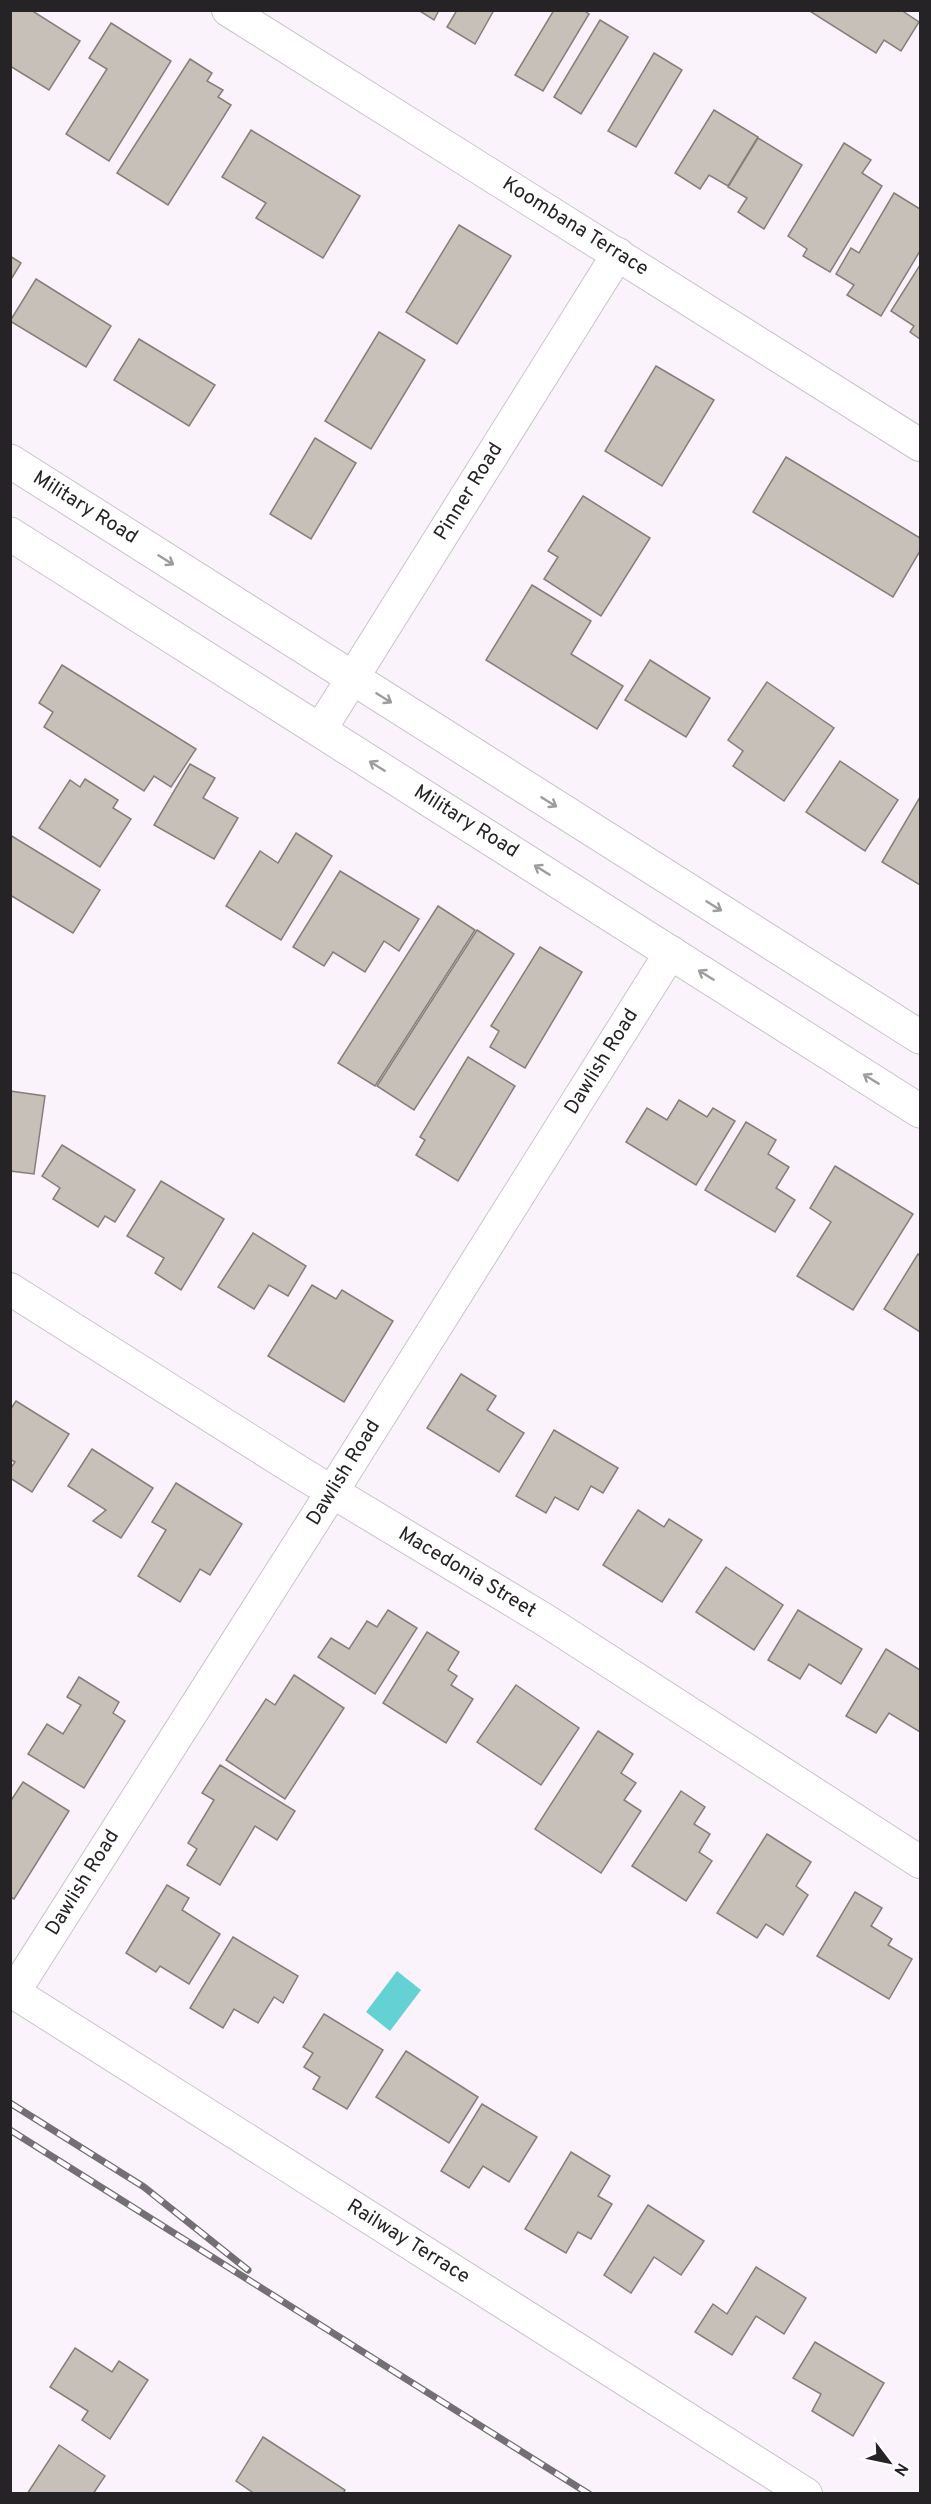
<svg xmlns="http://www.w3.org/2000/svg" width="931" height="2504" font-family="Overpass,sans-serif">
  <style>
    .water { fill: #64d1d5 }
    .building { fill: #c7c0b9; stroke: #867f79; stroke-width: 1.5 }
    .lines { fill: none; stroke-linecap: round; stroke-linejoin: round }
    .minor-casing { stroke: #cac3ca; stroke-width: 34 }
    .tertiary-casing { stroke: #cac3ca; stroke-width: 35 }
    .minor { stroke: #fff; stroke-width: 32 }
    .tertiary { stroke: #fff; stroke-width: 33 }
    .rail-casing { stroke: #736f74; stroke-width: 7 }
    .rail { stroke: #fff; stroke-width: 4.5; stroke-dasharray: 14; stroke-linecap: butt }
    .oneway { stroke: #9d9c9d }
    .labels { text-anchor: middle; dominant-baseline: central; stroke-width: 4.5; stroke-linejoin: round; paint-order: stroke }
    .street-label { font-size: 20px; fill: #262326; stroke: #fff }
  </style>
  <rect width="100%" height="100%" fill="#faf3fb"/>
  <polygon class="water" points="397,1971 421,1990 390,2031 366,2012"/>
  <g class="building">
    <polygon points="10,10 31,10 80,41 49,90 10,66"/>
    <polygon points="418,10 439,10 434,20"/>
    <polygon points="457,10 494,10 475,44 447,27"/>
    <polygon points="554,10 583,10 589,14 543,91 515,75"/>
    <polygon points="808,10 901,10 919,22 901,51 884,40 876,53"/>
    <polygon points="600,20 628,37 581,114 554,97"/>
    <polygon points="111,23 171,61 109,161 66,134 107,69 89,58"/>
    <polygon points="654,53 682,70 636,147 608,131"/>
    <polygon points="190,59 212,73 207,81 223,90 218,97 231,105 168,205 117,173"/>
    <polygon points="714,110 758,137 728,186 709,175 700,189 675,173"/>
    <polygon points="251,130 360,196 323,258 256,218 266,203 222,177"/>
    <polygon points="758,138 802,165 764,229 738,212 747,198 728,187"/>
    <polygon points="844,143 871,160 862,173 882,186 830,272 803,256 807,249 788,236"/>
    <polygon points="894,193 920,209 920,251 881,316 847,295 854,285 836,274 851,248 859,253"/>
    <polygon points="459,225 511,256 457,344 406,312"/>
    <polygon points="10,256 21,263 10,281"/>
    <polygon points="920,265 920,339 910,332 914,326 891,311"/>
    <polygon points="36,279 111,326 86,367 10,321"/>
    <polygon points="379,332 425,360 371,449 325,421"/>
    <polygon points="139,339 215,385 189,426 114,380"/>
    <polygon points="656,366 714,400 662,486 605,451"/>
    <polygon points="315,438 356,463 311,539 270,514"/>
    <polygon points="786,457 920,538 920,551 893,597 753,512"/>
    <polygon points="583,496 650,538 601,616 544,579 558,557 548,551"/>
    <polygon points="532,585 591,621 571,654 623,686 597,729 486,660"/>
    <polygon points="650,660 710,698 686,737 625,700"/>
    <polygon points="62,665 196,749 171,787 154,776 144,791 44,727 53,712 39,703"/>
    <polygon points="767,682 834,728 784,801 733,766 743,751 728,740"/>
    <polygon points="840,761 898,800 865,851 806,812"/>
    <polygon points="190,764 215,778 203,798 238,818 214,859 154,825"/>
    <polygon points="85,779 118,800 113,808 131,819 100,867 39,828 70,780 80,787"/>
    <polygon points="920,797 920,885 882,862"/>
    <polygon points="296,833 332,856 281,940 226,906 260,851 278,863"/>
    <polygon points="10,835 100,890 73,933 10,895"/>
    <polygon points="340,871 419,919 399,951 384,941 365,972 333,952 324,966 293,947"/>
    <polygon points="438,906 475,930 375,1086 338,1063"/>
    <polygon points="477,930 514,954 414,1110 377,1086"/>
    <polygon points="540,947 582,972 525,1068 490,1047 499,1031 491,1026"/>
    <polygon points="468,1057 515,1086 458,1181 416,1155 425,1140 420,1137"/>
    <polygon points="10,1091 45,1096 34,1174 10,1171"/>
    <polygon points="679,1100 707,1117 713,1108 735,1121 696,1185 626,1142 647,1108 667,1120"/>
    <polygon points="746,1122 776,1140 768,1154 789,1167 776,1188 795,1200 775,1232 705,1190"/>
    <polygon points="62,1145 135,1190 115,1222 105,1216 98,1227 53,1199 60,1188 42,1176"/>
    <polygon points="835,1166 913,1214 853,1310 797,1276 831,1222 810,1208"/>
    <polygon points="161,1181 224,1219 181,1290 155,1273 164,1258 127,1236"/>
    <polygon points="253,1233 306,1266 288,1296 269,1285 254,1309 218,1287"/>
    <polygon points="918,1254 920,1256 920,1332 884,1309"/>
    <polygon points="312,1285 336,1299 342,1290 393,1321 344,1402 268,1356"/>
    <polygon points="461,1374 496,1396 487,1410 524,1433 499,1472 427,1428"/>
    <polygon points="16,1401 69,1434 32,1492 10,1478 10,1469 15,1462 10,1459 10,1410"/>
    <polygon points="554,1430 618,1468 603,1493 591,1486 578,1510 555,1497 546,1513 516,1496"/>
    <polygon points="92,1449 153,1488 121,1538 93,1521 106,1510 68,1486"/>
    <polygon points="176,1483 242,1524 210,1575 200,1569 180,1602 138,1576 166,1530 152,1522"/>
    <polygon points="638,1510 664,1527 669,1519 702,1540 662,1602 603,1565"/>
    <polygon points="726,1567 783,1605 754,1650 696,1612"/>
    <polygon points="388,1610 417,1628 375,1694 318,1657 331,1638 349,1649 367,1621 377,1627"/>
    <polygon points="798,1610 862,1649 841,1684 809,1664 800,1679 768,1660"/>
    <polygon points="427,1632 459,1652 448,1670 457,1676 451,1685 473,1699 446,1743 383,1703"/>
    <polygon points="886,1649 920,1670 920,1732 889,1713 876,1733 846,1716"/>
    <polygon points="294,1675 344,1708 285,1799 226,1760 266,1699 275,1705"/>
    <polygon points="79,1677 119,1702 113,1713 125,1721 84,1788 28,1754 47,1724 63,1734 81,1705 67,1697"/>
    <polygon points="516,1685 579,1728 541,1785 477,1742"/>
    <polygon points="598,1731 633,1754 621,1773 636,1783 624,1800 641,1811 601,1873 535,1829"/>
    <polygon points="220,1765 295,1811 277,1840 255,1826 220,1885 187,1865 197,1849 188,1843 214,1800 202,1793"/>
    <polygon points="23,1782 69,1811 14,1899 10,1897 10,1802"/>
    <polygon points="681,1791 705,1807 694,1824 710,1834 699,1852 712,1861 686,1901 632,1866"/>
    <polygon points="767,1834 811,1862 796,1886 808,1895 783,1935 766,1924 757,1938 717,1913"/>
    <polygon points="167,1885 189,1898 182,1910 220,1934 189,1984 160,1966 156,1972 126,1953"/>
    <polygon points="855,1892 882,1908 871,1926 892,1939 888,1945 912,1959 889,1999 817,1956"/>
    <polygon points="233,1937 298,1976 283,2003 274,1997 258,2023 234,2009 223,2028 190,2008"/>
    <polygon points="324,2014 383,2050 347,2109 313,2089 320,2077 304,2067 313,2053 303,2047"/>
    <polygon points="406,2051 478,2097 449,2143 376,2097"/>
    <polygon points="482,2104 537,2137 509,2182 483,2166 469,2188 441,2171"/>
    <polygon points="571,2152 610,2176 598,2196 612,2204 591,2239 578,2232 566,2253 525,2229"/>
    <polygon points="648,2205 704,2241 681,2275 654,2257 631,2293 604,2275"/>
    <polygon points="756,2267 806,2298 784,2334 756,2316 732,2355 695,2332 713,2304 727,2314"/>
    <polygon points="815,2342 884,2383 853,2436 812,2411 821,2394 793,2378"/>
    <polygon points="75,2348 112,2372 119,2361 148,2380 110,2439 82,2420 88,2411 50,2387"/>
    <polygon points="263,2437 345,2490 343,2494 255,2494 236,2481"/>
    <polygon points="59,2445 105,2476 93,2494 27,2494"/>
  </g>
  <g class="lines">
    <defs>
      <g id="minor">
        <polyline points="228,10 920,445"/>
        <polyline points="320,730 618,254"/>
        <polyline points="10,1289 301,1473 545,1620 920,1862"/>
        <polyline points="10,1990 806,2494"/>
        <polyline points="14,1992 332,1492 671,952"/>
      </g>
      <g id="tertiary">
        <polyline points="10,461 920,1037"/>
        <polyline points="10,534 920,1111"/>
      </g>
    </defs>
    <use href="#minor" class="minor-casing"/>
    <use href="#tertiary" class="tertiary-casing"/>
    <use href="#minor" class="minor"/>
    <use href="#tertiary" class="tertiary"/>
    <defs>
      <g id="rail">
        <polyline points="10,2103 144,2187 248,2270"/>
        <polyline points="10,2130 589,2494"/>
      </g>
    </defs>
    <use href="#rail" class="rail-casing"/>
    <use href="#rail" class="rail"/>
  </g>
  <defs><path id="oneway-shaft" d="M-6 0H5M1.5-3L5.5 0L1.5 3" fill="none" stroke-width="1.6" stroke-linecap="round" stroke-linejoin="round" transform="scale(1.5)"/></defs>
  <g class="oneway">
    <use href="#oneway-shaft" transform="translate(166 560) rotate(32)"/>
    <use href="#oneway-shaft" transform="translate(384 698) rotate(32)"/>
    <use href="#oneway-shaft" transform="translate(377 766) rotate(-148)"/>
    <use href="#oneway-shaft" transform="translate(549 802) rotate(32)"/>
    <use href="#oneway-shaft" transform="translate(542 870) rotate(-148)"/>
    <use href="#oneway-shaft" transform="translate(714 906) rotate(32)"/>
    <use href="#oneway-shaft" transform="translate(706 975) rotate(-148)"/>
    <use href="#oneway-shaft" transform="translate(871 1079) rotate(-148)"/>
  </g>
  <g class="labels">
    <g class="street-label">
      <text transform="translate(575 227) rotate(32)">Koombana Terrace</text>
      <text transform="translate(469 492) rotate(-58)">Pinner Road</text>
      <text transform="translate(85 508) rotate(32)">Military Road</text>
      <text transform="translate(466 822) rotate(32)">Military Road</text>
      <text transform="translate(602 1062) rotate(-58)">Dawlish Road</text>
      <text transform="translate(344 1473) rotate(-58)">Dawlish Road</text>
      <text transform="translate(467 1573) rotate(31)">Macedonia Street</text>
      <text transform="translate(83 1883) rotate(-58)">Dawlish Road</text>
      <text transform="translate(408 2242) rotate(32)">Railway Terrace</text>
    </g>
  </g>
  <rect width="931" height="2504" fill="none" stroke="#262326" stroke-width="24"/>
  <g transform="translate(889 2462) rotate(122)" stroke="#ffffff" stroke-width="4.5" paint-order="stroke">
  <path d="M0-4.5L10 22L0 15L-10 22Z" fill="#262326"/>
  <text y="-9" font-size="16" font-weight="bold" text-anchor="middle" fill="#262326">N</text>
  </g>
</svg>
